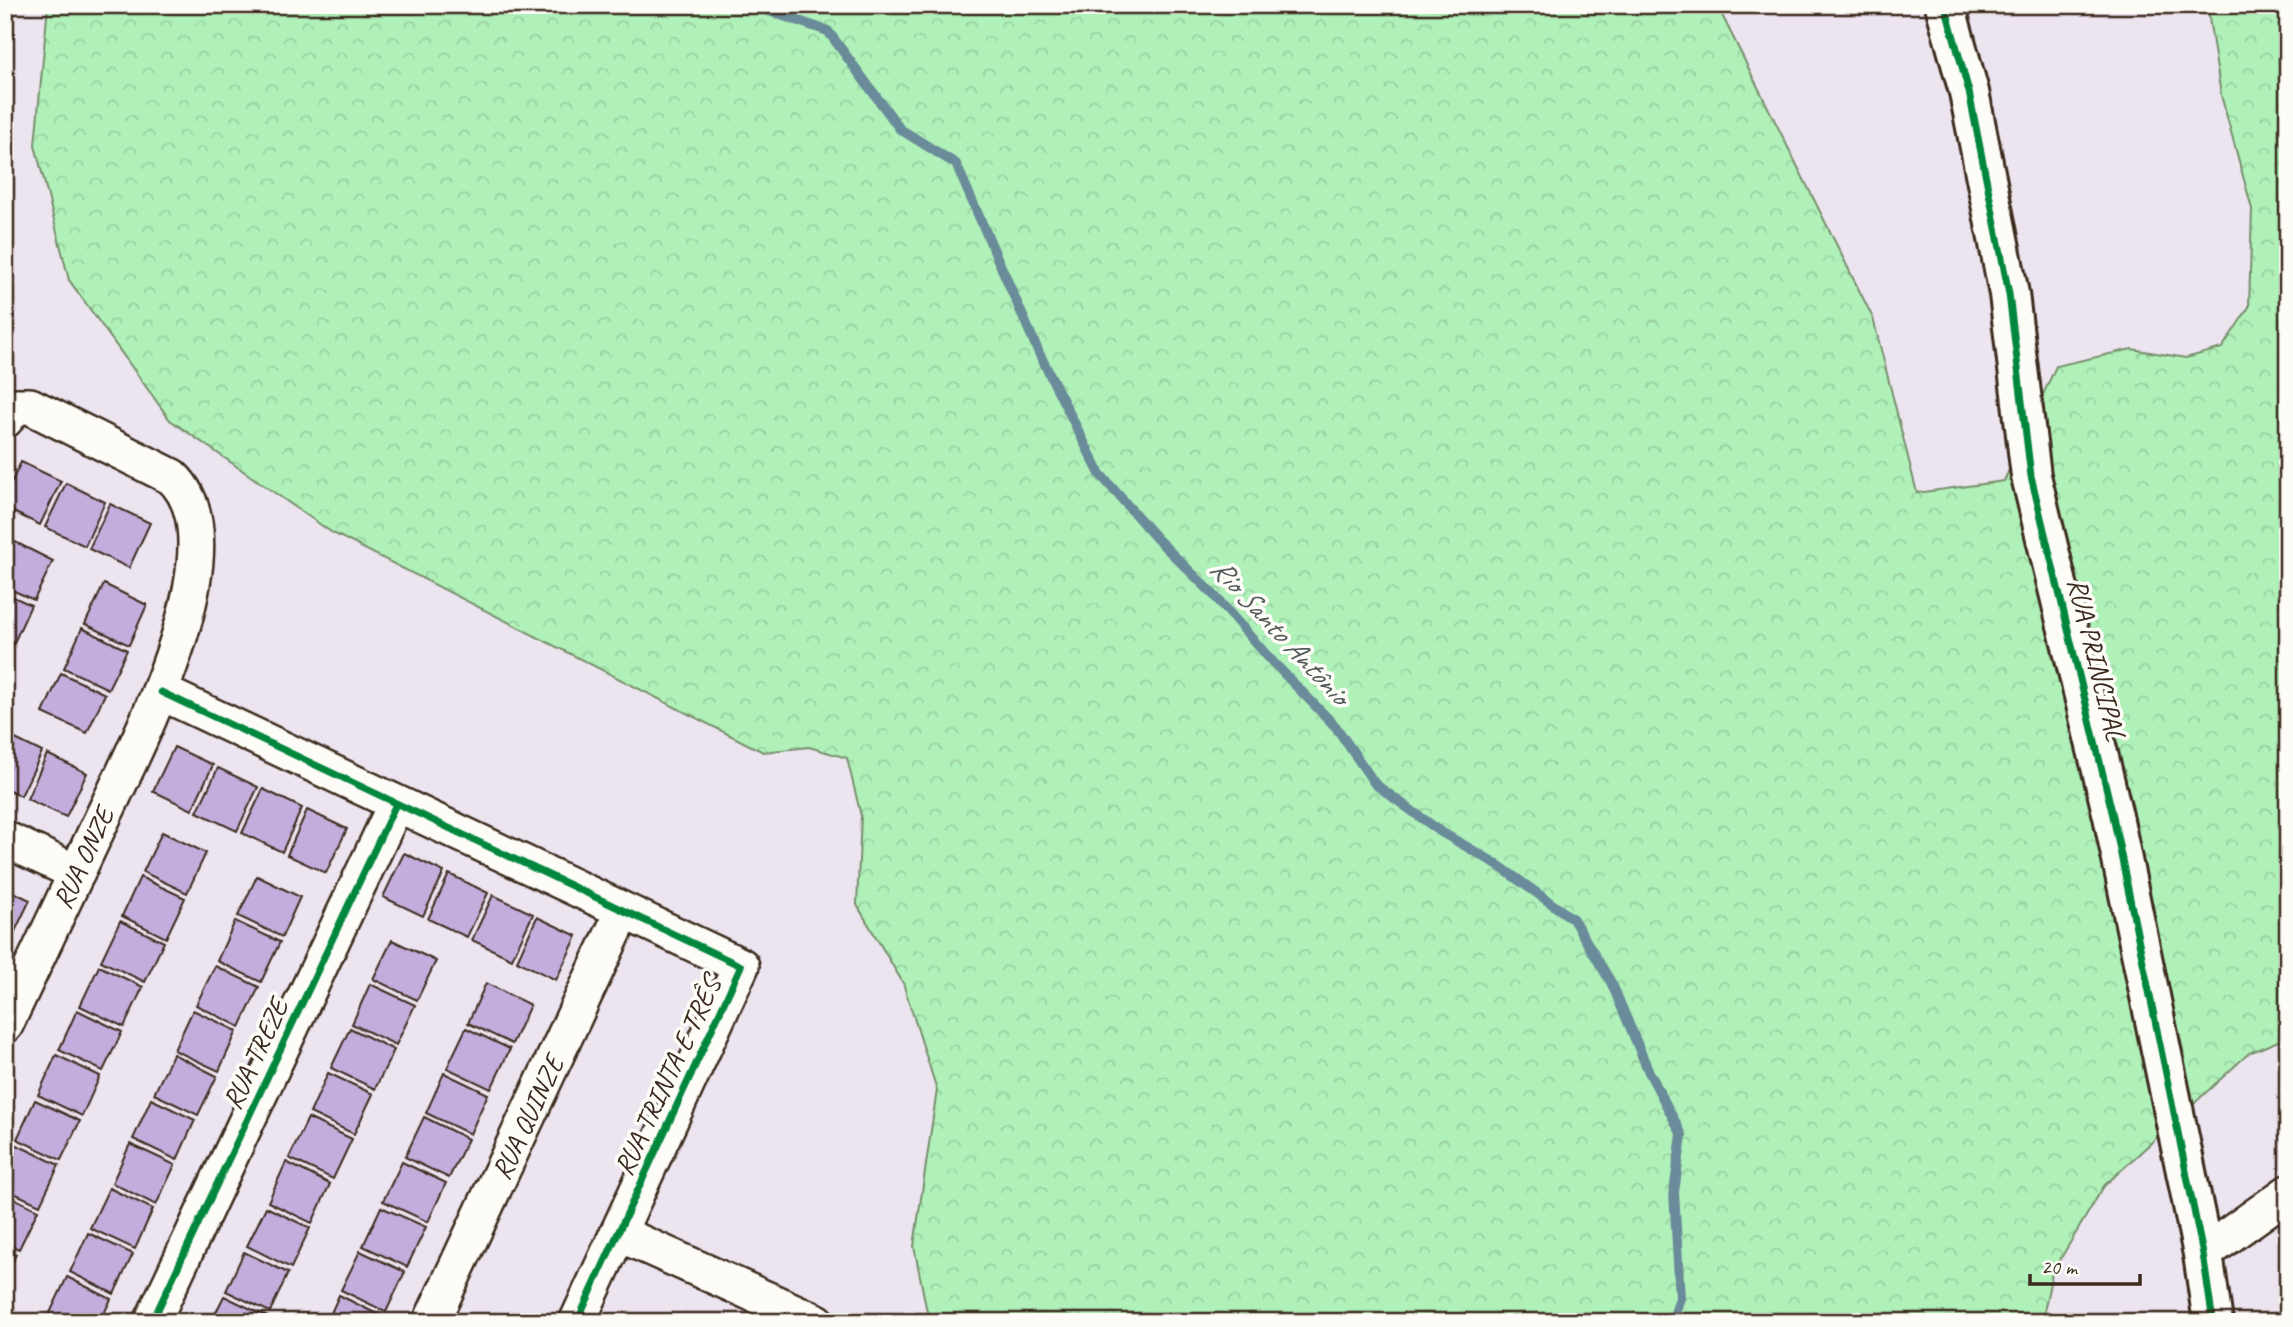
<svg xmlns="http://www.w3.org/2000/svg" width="2293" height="1327" font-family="Caveat,sans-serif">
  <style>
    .forest { fill: url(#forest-crowns); stroke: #768e6c; stroke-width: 2 }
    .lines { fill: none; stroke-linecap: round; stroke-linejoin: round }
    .stream { stroke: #6b8b9a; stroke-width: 10 }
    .building { fill: #c3addc; stroke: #3b2a1e; stroke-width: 2 }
    .street-casing { stroke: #3b2a1e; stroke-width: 40 }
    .secondary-casing { stroke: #3b2a1e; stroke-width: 44 }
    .street { stroke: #fdfcf7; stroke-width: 35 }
    .secondary { stroke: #fdfcf7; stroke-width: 38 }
    .cycleway-casing { stroke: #fdfcf7; stroke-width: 11 }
    .cycleway { stroke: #00873e; stroke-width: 7 }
    .labels { text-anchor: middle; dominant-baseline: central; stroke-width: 7; stroke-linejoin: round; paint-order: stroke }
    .street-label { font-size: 28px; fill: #3b2a1e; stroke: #fdfcf7 }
    .water-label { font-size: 30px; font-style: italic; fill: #535a5c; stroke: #fdfcf7 }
  </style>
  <defs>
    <pattern id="forest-crowns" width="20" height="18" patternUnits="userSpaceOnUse" patternTransform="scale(1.75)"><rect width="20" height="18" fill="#b0f1b9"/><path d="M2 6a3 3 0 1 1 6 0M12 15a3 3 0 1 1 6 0" fill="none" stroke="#98cf9f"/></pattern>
  </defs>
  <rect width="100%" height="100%" fill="#ece4ef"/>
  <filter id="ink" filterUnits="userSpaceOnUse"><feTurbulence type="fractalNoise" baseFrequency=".0143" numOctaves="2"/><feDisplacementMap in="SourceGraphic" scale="14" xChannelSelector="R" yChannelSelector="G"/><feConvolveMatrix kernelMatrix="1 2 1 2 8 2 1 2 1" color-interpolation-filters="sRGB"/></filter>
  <g filter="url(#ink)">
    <polygon class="forest" points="48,5 1717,5 1873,318 1917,493 2004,481 2056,366 2132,349 2186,358 2222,348 2249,307 2252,209 2221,95 2207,5 2288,5 2288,1037 2249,1053 2104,1186 2052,1273 2042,1322 929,1322 914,1246 937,1090 903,983 857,905 861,816 847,758 809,747 763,752 331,532 170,420 69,280 35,145"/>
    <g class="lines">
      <polyline class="stream" points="751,5 828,31 900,129 956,164 1039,353 1100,474 1157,539 1212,593 1269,658 1336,727 1375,784 1441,832 1495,863 1573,919 1612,984 1649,1072 1682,1135 1674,1192 1680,1298 1672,1322"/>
    </g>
    <g class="building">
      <polygon points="21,462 61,481 40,525 5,508 5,495"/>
      <polygon points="66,483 105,502 85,546 45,527"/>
      <polygon points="110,504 150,523 129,568 89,549"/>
      <polygon points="9,539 53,561 34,600 5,587 5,547"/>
      <polygon points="104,584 147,605 129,645 85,624"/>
      <polygon points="5,593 31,605 13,645 5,641"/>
      <polygon points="82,628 127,650 108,689 64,668"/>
      <polygon points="61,673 105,694 87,733 43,713"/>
      <polygon points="5,734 42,752 21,796 5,788"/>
      <polygon points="174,747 213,765 192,810 153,791"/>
      <polygon points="47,754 87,773 66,817 27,799"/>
      <polygon points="218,768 258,787 237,831 197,812"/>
      <polygon points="263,789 302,808 282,852 242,833"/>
      <polygon points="307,810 347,829 326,873 287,855"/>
      <polygon points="162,832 206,853 187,893 143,872"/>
      <polygon points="404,853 444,872 423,916 383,897"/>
      <polygon points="449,874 488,893 467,937 428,919"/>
      <polygon points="257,876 300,897 282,937 238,916"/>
      <polygon points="140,877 185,898 166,938 122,916"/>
      <polygon points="5,888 30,900 9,944 5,942"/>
      <polygon points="493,895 533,914 512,959 472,940"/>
      <polygon points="537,917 577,936 556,980 517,961"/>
      <polygon points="120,921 164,942 145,982 101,961"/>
      <polygon points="235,921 280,942 261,982 217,961"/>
      <polygon points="392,940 436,961 417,1000 373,979"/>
      <polygon points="99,966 143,987 124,1027 80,1006"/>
      <polygon points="215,966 259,987 240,1027 196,1005"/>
      <polygon points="486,983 530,1005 512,1044 468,1023"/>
      <polygon points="370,984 415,1005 396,1045 352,1024"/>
      <polygon points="77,1010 122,1032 103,1071 59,1050"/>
      <polygon points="193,1010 237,1031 219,1071 174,1050"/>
      <polygon points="350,1028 394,1050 375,1089 331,1068"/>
      <polygon points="466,1028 510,1049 491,1089 447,1068"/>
      <polygon points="173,1054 217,1076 198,1115 154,1094"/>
      <polygon points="56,1055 100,1076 82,1116 38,1095"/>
      <polygon points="328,1073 373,1094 354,1134 310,1113"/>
      <polygon points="444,1073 488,1094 470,1134 426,1113"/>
      <polygon points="151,1099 195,1120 177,1160 133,1139"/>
      <polygon points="35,1100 80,1121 61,1160 17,1139"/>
      <polygon points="424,1117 468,1139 449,1178 405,1157"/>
      <polygon points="308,1118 352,1139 333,1179 289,1158"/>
      <polygon points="15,1144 59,1165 40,1205 5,1189 5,1164"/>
      <polygon points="130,1144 175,1165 156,1205 112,1183"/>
      <polygon points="286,1162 330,1184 312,1223 268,1202"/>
      <polygon points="402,1162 446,1183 428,1222 383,1201"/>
      <polygon points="109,1188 153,1209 135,1249 90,1228"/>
      <polygon points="5,1194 38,1210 19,1249 5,1243"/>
      <polygon points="266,1207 310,1228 291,1268 247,1246"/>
      <polygon points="381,1207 426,1227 407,1267 363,1246"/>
      <polygon points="88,1233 133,1254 114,1294 70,1272"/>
      <polygon points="5,1249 16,1254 5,1278"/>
      <polygon points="360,1251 405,1272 386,1312 341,1290"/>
      <polygon points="244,1252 288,1273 270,1312 226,1291"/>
      <polygon points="67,1277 111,1299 100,1322 58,1322 48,1317"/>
      <polygon points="339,1295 383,1317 381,1322 327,1322"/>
      <polygon points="224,1296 268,1317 266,1322 211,1322"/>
    </g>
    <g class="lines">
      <defs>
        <g id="street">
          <path d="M 5,420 L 16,406 L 30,406 L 172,477 C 246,546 127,764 93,838 C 64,900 34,963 5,1025"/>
          <polyline points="161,692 741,966 577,1322"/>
          <polyline points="5,839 77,873"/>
          <polyline points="618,1233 817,1322"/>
          <polyline points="2203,1254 2288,1193"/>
          <polyline points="152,1322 396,804"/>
          <path id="s1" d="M 431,1322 L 623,912"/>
        </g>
        <polyline id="secondary" points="1945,5 1969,92 2009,294 2031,476 2113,816 2203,1254 2213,1322"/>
      </defs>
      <use href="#street" class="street-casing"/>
      <use href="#secondary" class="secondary-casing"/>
      <use href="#street" class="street"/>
      <use href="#secondary" class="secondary"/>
      <defs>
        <g id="cycleway">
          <polyline points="1945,5 1969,92 2009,294 2031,476 2113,816 2203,1254 2213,1322"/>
          <polyline points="161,692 741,966 577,1322"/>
          <polyline points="152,1322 396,804"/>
        </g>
      </defs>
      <use href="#cycleway" class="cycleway-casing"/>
      <use href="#cycleway" class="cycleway"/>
    </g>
  </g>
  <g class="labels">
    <g class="street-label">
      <text transform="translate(2097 659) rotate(76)">RUA PRINCIPAL</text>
      <text transform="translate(83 858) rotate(-65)">RUA ONZE</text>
      <text transform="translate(255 1054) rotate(-65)">RUA TREZE</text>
      <text transform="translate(667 1076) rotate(-65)">RUA TRINTA E TRÊS</text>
      <text stroke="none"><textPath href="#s1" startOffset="226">RUA QUINZE</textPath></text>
    </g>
    <g class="water-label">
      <text transform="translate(1280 631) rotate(47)">Rio Santo Antônio</text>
    </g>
  </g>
  <rect width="2293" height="1327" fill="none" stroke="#fdfcf7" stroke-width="28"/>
  <rect x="14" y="14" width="2265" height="1299" fill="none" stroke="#3b2a1e" stroke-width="2.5" filter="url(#ink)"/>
  <path d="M2030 1274v10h110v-10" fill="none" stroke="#3b2a1e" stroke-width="3.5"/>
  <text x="2041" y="1274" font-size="21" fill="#3b2a1e" stroke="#fdfcf7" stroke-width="5" paint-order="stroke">20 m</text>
</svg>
